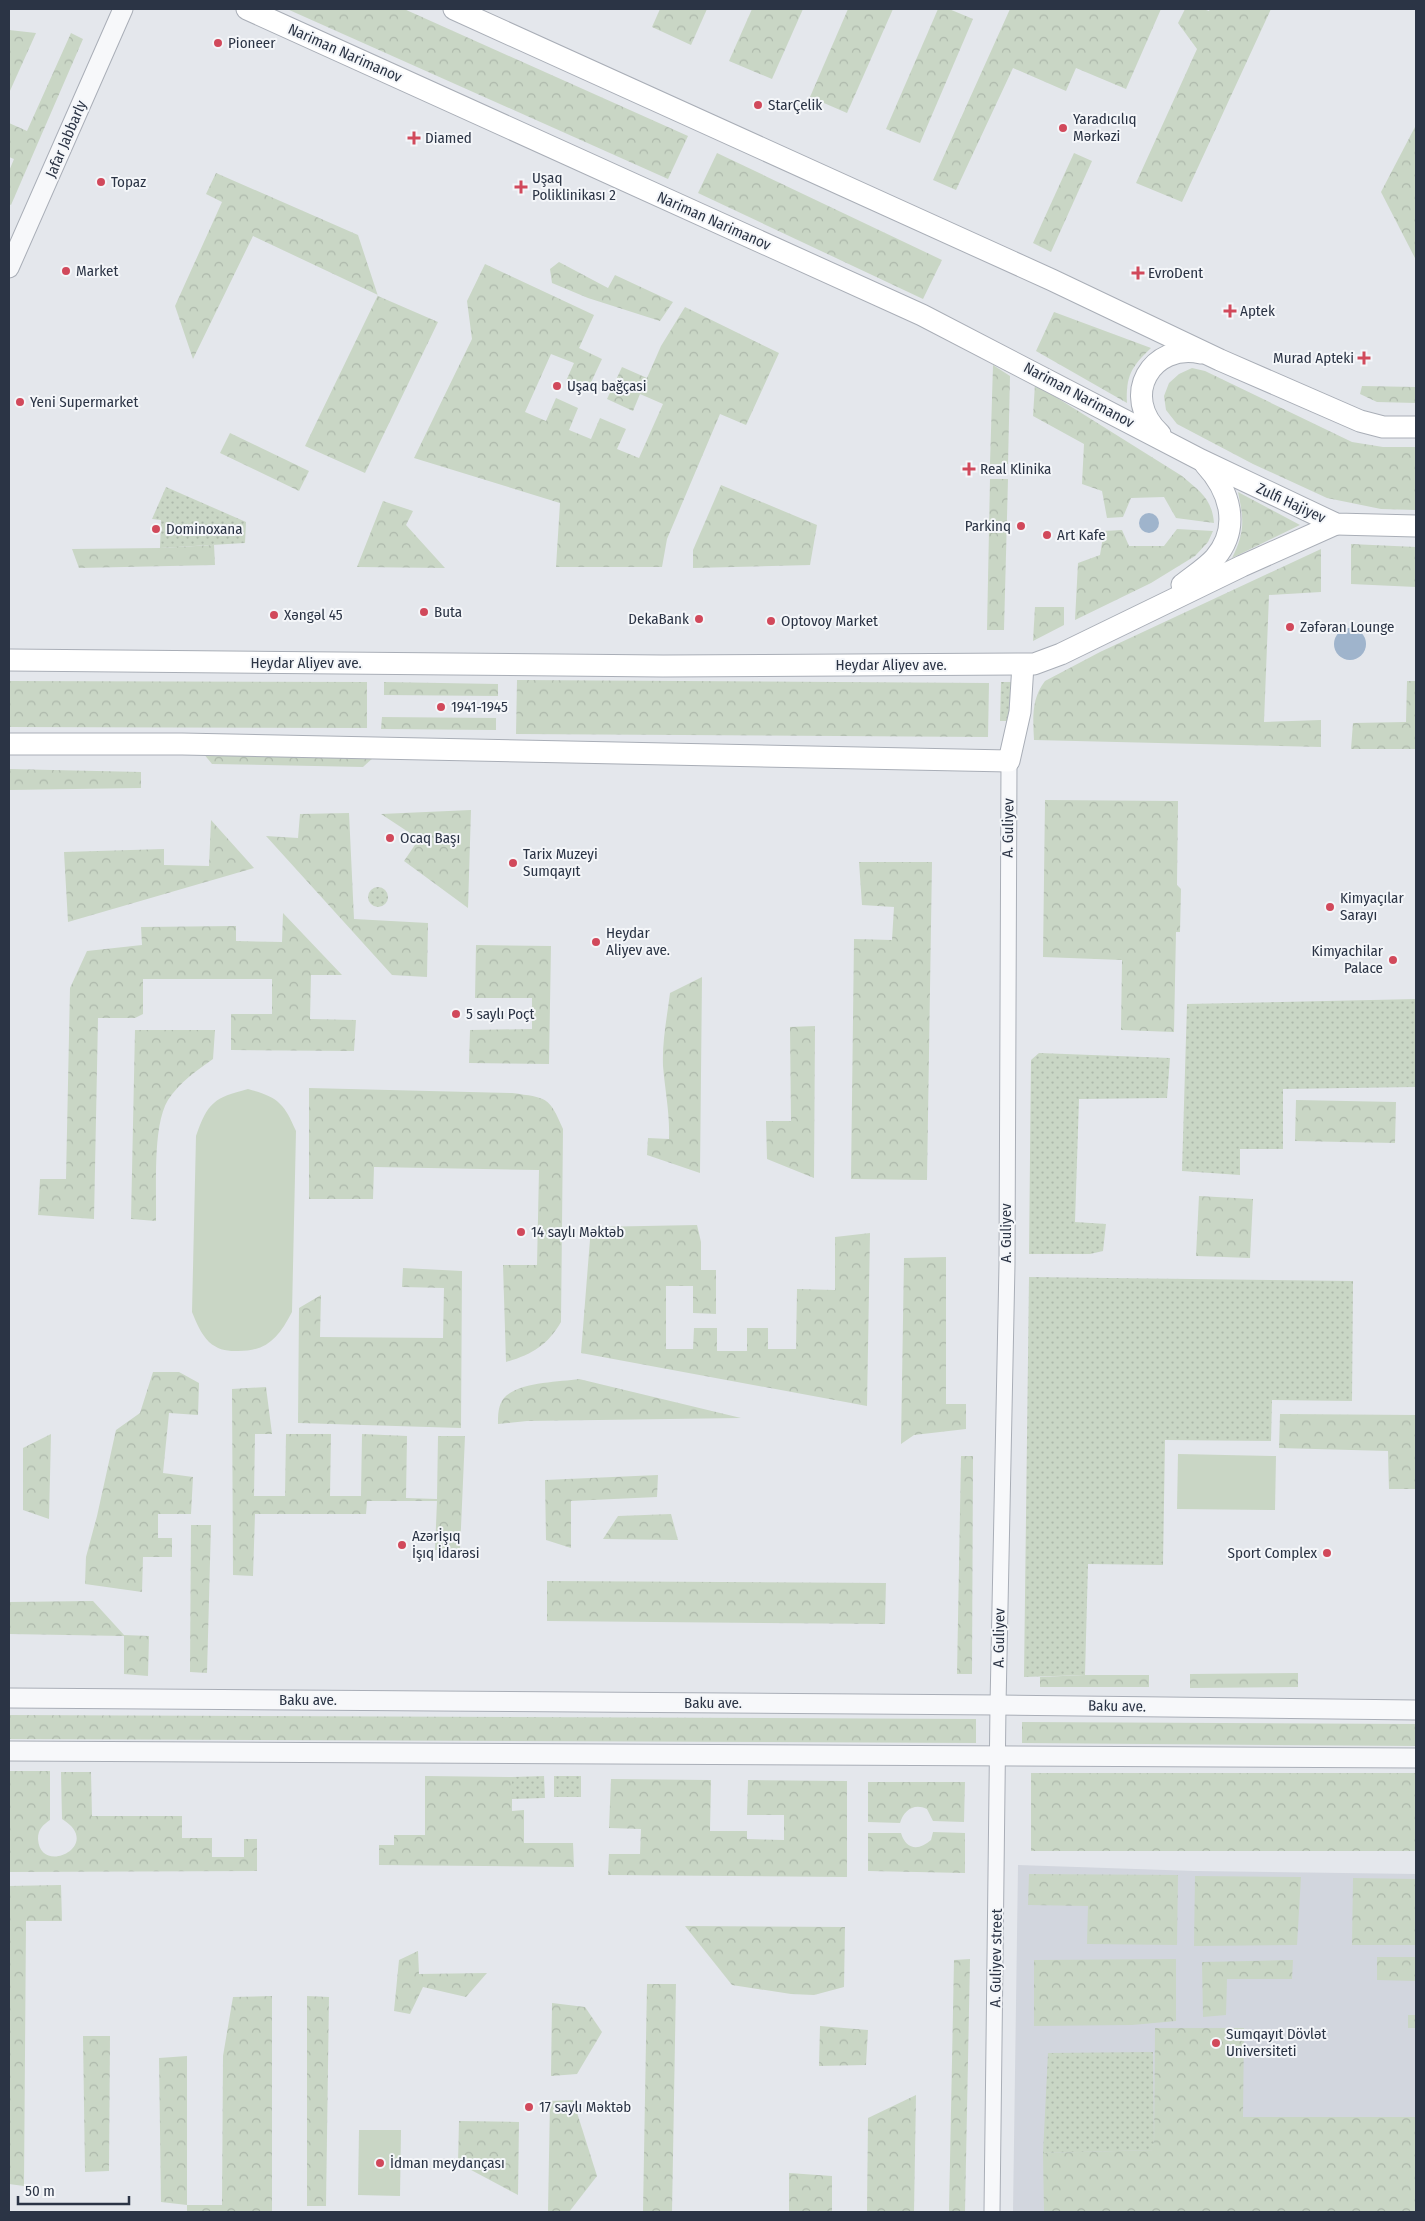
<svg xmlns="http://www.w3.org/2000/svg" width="1425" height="2221" font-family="'Fira Sans Condensed',sans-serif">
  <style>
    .built { fill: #d2d6de }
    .grass { fill: url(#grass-dots) }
    .forest { fill: url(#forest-crowns) }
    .pitch { fill: #c9d6c5 }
    .water { fill: #9fb4cc }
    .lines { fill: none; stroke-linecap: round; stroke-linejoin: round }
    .minor-casing { stroke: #a9aeb7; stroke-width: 17 }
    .tertiary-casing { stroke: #a9aeb7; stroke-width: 21 }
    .secondary-casing { stroke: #a9aeb7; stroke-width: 23 }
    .minor { stroke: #f7f8fa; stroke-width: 15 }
    .tertiary { stroke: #f7f8fa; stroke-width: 19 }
    .secondary { stroke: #fff; stroke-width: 21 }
    .poi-dot { fill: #d1495b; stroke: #f4f6f9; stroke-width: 2 }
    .labels { text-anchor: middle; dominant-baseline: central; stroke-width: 4; stroke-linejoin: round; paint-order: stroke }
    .poi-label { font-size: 15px; fill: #2b3445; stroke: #f4f6f9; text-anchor: start }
    .street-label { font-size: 15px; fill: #2b3445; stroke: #f4f6f9 }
  </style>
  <defs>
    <pattern id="grass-dots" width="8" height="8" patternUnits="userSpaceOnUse" patternTransform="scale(1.25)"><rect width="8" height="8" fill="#c9d6c5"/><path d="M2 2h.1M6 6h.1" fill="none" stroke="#adb8ab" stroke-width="1.8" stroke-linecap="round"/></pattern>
    <pattern id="forest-crowns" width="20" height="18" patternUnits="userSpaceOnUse" patternTransform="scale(1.25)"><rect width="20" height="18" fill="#c9d6c5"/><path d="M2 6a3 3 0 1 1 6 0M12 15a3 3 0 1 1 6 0" fill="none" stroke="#adb8ab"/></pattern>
  </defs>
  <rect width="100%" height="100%" fill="#e4e7ec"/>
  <polygon class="built" points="1018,1865 1195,1871 1416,1874 1416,2212 1013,2212"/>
  <g class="grass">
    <polygon points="166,487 246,522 245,543 160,548 161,520 152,519"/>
    <polygon points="1001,682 1013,682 1012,721 1000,721"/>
    <circle cx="378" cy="897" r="10"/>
    <polygon points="1416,999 1416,1087 1283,1089 1283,1149 1240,1149 1240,1175 1182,1171 1187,1004"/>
    <polygon points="1039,1053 1170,1058 1167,1098 1079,1099 1075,1222 1106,1224 1103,1251 1090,1254 1029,1254 1031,1060"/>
    <polygon points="1029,1277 1353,1281 1352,1401 1272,1400 1271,1441 1165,1440 1163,1565 1088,1564 1085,1675 1024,1677"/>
    <polygon points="544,1776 545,1798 512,1799 512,1777"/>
    <rect x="554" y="1776" width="27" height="21"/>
    <polygon points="1153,2052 1154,2150 1043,2153 1048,2053"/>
  </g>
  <g class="forest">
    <polygon points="287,9 404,9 688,136 668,179"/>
    <polygon points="660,9 707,9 691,45 652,27"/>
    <polygon points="752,9 803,9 772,79 729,61"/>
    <polygon points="848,9 893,9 847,113 810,97"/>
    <polygon points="938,9 949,9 973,19 920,143 886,129"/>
    <polygon points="1010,9 1161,9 1126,89 1076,68 1066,91 1013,68 956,190 933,180"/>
    <polygon points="1185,9 1203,9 1209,11 1210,9 1271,9 1182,202 1136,183 1197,49 1178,23"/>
    <polygon points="9,30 36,33 9,93"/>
    <polygon points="71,33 83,39 11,205 9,204 9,171 14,159 9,157 9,123 27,131"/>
    <polygon points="1416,125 1416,260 1381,192"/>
    <polygon points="717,153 942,260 923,299 698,193"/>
    <polygon points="1074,153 1092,161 1051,252 1033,243"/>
    <polygon points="216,173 358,235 378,296 438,322 365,473 305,446 378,295 253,236 193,359 175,306 222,202 206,194"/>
    <polygon points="559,262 608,288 615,275 673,302 660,321 588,298 552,283 550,269"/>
    <polygon points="485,264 594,315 579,348 602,359 587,391 566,381 574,363 551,354 525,412 546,421 556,398 578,408 569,430 591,439 600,418 626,429 617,449 639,458 663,404 640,394 633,411 607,399 622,367 647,378 661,346 685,307 779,353 746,425 720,414 667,539 662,567 556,567 560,503 414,458 472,339 467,301"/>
    <path d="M 1054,312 L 1151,348 C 1131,367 1126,376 1127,403 L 1036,351 Z"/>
    <polygon points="993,365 1010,376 1008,464 990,464"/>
    <polygon points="1192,368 1205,371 1352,442 1383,447 1416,447 1416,510 1381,509 1327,498 1253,464 1177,424 1166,410 1164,396 1169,383 1179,374"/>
    <path d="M 1035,384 L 1182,476 C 1199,491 1212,498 1214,523 L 1176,518 L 1164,497 L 1131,498 L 1123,517 L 1107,518 L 1102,491 L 1082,484 L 1084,444 L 1033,416 Z"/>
    <polygon points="1362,386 1416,387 1416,403 1377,402 1360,394"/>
    <polygon points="230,433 309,471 299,491 220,453"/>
    <polygon points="990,479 1008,479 1004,630 987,630"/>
    <polygon points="721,485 817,525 810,565 693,568 693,550"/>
    <path d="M 1238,492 L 1300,525 L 1232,558 C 1245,532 1244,520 1238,492 Z"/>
    <polygon points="383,501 413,511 406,525 445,568 357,567"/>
    <polygon points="1177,529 1213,531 1208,542 1195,556 1151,583 1075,620 1078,563 1100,555 1104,531 1122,530 1129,546 1164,546"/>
    <polygon points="1351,544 1416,547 1416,587 1351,584"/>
    <polygon points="214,545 215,565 79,568 72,549 160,548"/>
    <path d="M 1321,549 L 1321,592 L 1269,595 L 1264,722 L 1321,720 L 1321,747 L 1034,740 C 1033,719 1031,699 1045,681 L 1100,652 Z"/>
    <polygon points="1035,607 1064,607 1064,625 1033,641"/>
    <polygon points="517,680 989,683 988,737 516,734"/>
    <polygon points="9,681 367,682 367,728 9,727"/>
    <polygon points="1407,681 1416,681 1416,749 1351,749 1353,723 1406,722"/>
    <polygon points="384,682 498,684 498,696 384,695"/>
    <polygon points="382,717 496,718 496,730 381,729"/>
    <polygon points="203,753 375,756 363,767 212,764"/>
    <polygon points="9,769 141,772 141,788 9,790"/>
    <polygon points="1045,800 1178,801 1177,885 1181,889 1180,932 1176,932 1174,1032 1121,1030 1122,960 1043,957"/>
    <polygon points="471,810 468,908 404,861 419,839 381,814"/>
    <polygon points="349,813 354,919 428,923 427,977 392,975 266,836 298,838 300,814"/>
    <polygon points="211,820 254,868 68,922 64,852 164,849 164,865 209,866"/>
    <polygon points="859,862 932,862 927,1180 851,1179 854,939 892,940 894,907 862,905"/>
    <polygon points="283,913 342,975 311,975 310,1019 356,1020 354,1051 231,1050 231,1014 272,1014 272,979 143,979 143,1014 135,1018 98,1018 94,1219 38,1215 40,1179 66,1179 70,988 87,951 142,945 141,927 236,926 236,941 282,942"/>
    <polygon points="476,945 551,946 549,1064 469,1063 470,1030 532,1029 532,998 475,998"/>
    <path d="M 702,977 L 700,1173 L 647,1155 L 648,1138 L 669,1139 C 670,1114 665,1090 663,1066 C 662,1042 667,1017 670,993 Z"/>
    <polygon points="815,1026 814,1178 767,1159 766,1121 791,1121 790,1027"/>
    <path d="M 135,1030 L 215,1030 L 213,1059 C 196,1071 180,1082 168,1100 C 152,1126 157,1190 156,1221 L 131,1219 Z"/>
    <path d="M 309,1088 L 512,1093 C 547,1098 549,1096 563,1129 L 561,1322 C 548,1345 531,1355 506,1362 L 503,1265 L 537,1265 L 539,1170 L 374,1167 L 373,1199 L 309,1199 Z"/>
    <polygon points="1296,1100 1396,1102 1395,1143 1295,1141"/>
    <polygon points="1199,1196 1253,1199 1250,1258 1196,1256"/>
    <polygon points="697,1225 701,1242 701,1270 716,1270 716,1314 693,1313 693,1286 666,1286 666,1349 693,1349 694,1328 717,1328 717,1351 747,1351 747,1328 768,1328 768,1349 796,1349 797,1289 835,1290 835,1237 870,1233 867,1406 581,1353 591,1227"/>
    <polygon points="946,1257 946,1404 966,1404 966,1429 914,1435 901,1444 904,1258"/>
    <polygon points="403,1268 462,1271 461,1428 298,1423 299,1308 321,1295 320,1337 443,1338 444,1288 402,1287"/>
    <polygon points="153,1372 179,1372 199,1383 198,1415 169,1413 163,1473 193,1477 191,1514 158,1514 158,1538 172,1538 172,1557 143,1557 142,1592 85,1584 86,1557 97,1516 116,1430 140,1413"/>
    <path d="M 579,1379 L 741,1418 L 527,1421 L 498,1424 C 498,1415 498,1405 504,1398 C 518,1382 559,1382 579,1379 Z"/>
    <polygon points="266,1387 272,1434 255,1434 254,1496 285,1496 286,1434 331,1434 330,1496 361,1496 362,1434 407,1436 406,1498 437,1499 438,1436 465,1436 460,1550 435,1550 437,1501 367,1501 366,1514 255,1514 253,1576 233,1575 232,1389"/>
    <polygon points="1280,1414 1416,1415 1416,1489 1389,1489 1388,1451 1279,1448"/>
    <polygon points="51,1434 49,1519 23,1510 23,1448"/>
    <polygon points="961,1456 973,1456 972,1674 957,1674"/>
    <polygon points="658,1475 657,1497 571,1501 571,1548 546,1540 545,1480"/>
    <polygon points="671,1514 678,1540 603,1539 618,1516"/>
    <polygon points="191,1525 211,1525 207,1673 190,1672"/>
    <polygon points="547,1581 886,1583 885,1624 547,1621"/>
    <polygon points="93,1601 124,1635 149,1636 148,1676 124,1674 124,1636 9,1634 9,1602"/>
    <polygon points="1298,1673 1298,1687 1190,1688 1190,1674"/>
    <polygon points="1085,1675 1149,1675 1149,1687 1040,1687 1040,1677"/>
    <polygon points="9,1715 976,1719 976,1743 9,1739"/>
    <polygon points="1022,1722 1416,1724 1416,1746 1022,1743"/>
    <path d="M 9,1771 L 50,1771 L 50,1820 C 43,1825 38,1829 38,1839 C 40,1877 105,1845 62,1819 L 61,1772 L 91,1772 L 92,1816 L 182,1816 L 182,1838 L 212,1838 L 212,1857 L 244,1857 L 244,1839 L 257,1839 L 257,1871 L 9,1872 Z"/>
    <rect x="1031" y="1773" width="385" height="78"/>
    <polygon points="425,1776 512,1777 512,1811 524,1810 524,1843 573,1843 574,1867 379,1865 379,1845 394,1845 394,1835 425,1835"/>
    <polygon points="611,1779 711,1780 710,1831 747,1831 747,1839 784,1840 784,1815 747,1815 748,1780 847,1781 847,1877 608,1875 609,1854 640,1854 641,1829 609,1828"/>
    <path d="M 868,1782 L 965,1782 L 964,1822 L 933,1821 L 927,1809 C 914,1803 904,1810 900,1823 L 868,1822 Z"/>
    <path d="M 933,1832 L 965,1833 L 965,1873 L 868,1871 L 868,1833 L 901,1833 C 906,1850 919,1851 931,1840 Z"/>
    <polygon points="1029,1874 1178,1875 1177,1945 1087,1944 1088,1906 1028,1905"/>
    <polygon points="1195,1876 1301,1877 1297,1945 1194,1946"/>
    <polygon points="1353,1878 1416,1879 1416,1945 1352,1945"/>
    <polygon points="61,1885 62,1921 26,1921 24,2186 9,2184 9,1886"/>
    <polygon points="685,1926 845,1927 844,1987 814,1995 791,1994 732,1985"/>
    <polygon points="418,1951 419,1974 487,1973 466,1997 423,1987 410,2014 394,2011 399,1960"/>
    <polygon points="1377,1957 1416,1957 1416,1981 1377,1980"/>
    <polygon points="970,1959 965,2212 949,2212 954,1960"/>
    <polygon points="1176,1959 1176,2021 1132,2025 1034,2026 1034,1960"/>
    <polygon points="1293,1960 1292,1979 1227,1979 1226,2015 1203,2017 1202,1962"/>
    <polygon points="647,1984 676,1984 672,2212 643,2212"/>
    <polygon points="272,1996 272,2212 187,2212 187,2205 161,2202 159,2058 187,2056 187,2205 222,2205 223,2056 233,1997"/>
    <polygon points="307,1996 329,1997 326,2206 307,2206"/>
    <polygon points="552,2003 585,2007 602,2032 577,2074 551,2076"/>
    <polygon points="1408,2015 1416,2015 1416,2103 1416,2028 1408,2028"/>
    <polygon points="820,2026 868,2030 866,2065 819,2066"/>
    <polygon points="1155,2028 1244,2028 1243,2117 1416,2117 1416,2212 1044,2212 1043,2153 1154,2150"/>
    <polygon points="83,2036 110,2036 109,2171 85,2172"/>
    <polygon points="916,2095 914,2212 867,2212 868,2118"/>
    <polygon points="573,2100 597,2176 569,2212 548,2212 550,2101"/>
    <polygon points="459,2121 519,2122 518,2195 458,2163"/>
    <polygon points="789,2173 832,2176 832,2212 789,2212"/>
  </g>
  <g class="pitch">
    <path d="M 248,1089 C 278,1097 284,1103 296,1131 L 292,1312 C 278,1339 266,1352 235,1351 C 225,1351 217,1349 209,1342 C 201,1334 196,1322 192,1312 L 196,1136 C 208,1102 214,1098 248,1089 Z"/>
    <polygon points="1178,1454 1276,1456 1275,1510 1177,1509"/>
    <polygon points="359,2130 401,2130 400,2196 358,2195"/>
  </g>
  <g class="water">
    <circle cx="1149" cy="523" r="10"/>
    <circle cx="1350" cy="644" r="16"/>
  </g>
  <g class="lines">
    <defs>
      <polyline id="minor" points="992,2212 998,1705 1007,1264 1009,761"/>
      <g id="tertiary">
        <polyline points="9,268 123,9"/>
        <polyline points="9,1698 998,1705 1416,1710"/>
        <polyline points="9,1751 1416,1758"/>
      </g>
      <g id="secondary">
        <polyline points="247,9 922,315 1201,460 1336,524 1416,526"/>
        <polyline points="454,9 1052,280 1220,360 1360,421 1383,427 1416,427"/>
        <path d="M 1160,434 C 1119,396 1152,342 1201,353"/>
        <path d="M 1182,585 C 1193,576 1206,568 1215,558 C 1241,527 1230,491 1205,464"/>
        <polyline points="9,660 663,666 1034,664 1061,654 1242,566 1336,524"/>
        <polyline points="9,744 182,744 1009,761 1020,712 1023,665"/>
      </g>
    </defs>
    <use href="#minor" class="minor-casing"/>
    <use href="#tertiary" class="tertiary-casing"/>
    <use href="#secondary" class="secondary-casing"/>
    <use href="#minor" class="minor"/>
    <use href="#tertiary" class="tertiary"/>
    <use href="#secondary" class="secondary"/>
  </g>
  <g class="poi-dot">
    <circle cx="218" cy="43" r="5"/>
    <circle cx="758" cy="105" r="5"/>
    <circle cx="1063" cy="128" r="5"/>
    <path d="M411.5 130.5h5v5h5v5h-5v5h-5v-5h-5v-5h5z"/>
    <circle cx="101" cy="182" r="5"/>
    <path d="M518.5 179.5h5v5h5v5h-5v5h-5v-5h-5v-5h5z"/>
    <circle cx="66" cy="271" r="5"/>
    <path d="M1135.5 265.5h5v5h5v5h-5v5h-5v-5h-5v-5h5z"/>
    <path d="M1227.5 303.5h5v5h5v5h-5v5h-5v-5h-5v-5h5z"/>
    <path d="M1361.5 350.5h5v5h5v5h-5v5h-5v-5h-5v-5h5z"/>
    <circle cx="557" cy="386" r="5"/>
    <circle cx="20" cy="402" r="5"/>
    <path d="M966.5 461.5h5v5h5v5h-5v5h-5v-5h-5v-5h5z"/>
    <circle cx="1021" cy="526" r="5"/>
    <circle cx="156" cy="529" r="5"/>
    <circle cx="1047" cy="535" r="5"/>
    <circle cx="424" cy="612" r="5"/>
    <circle cx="274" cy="615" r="5"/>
    <circle cx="699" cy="619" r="5"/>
    <circle cx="771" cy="621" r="5"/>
    <circle cx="1290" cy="627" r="5"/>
    <circle cx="441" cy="707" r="5"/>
    <circle cx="390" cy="838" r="5"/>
    <circle cx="513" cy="863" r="5"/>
    <circle cx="1330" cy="907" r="5"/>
    <circle cx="596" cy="942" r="5"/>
    <circle cx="1393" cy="960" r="5"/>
    <circle cx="456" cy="1014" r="5"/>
    <circle cx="521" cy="1232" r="5"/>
    <circle cx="402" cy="1545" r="5"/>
    <circle cx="1327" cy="1553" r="5"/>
    <circle cx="1216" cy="2043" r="5"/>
    <circle cx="529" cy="2107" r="5"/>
    <circle cx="380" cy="2163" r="5"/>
  </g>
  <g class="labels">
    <g class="poi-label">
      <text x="228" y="43">Pioneer</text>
      <text x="768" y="105">StarÇelik</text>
      <text x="1073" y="119">Yaradıcılıq<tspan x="1073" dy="17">Mərkəzi</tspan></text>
      <text x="425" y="138">Diamed</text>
      <text x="532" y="178">Uşaq<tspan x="532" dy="17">Poliklinikası 2</tspan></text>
      <text x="111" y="182">Topaz</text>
      <text x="76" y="271">Market</text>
      <text x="1148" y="273">EvroDent</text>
      <text x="1240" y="311">Aptek</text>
      <text x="1354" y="358" text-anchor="end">Murad Apteki</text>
      <text x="567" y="386">Uşaq bağçasi</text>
      <text x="30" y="402">Yeni Supermarket</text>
      <text x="980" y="469">Real Klinika</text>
      <text x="1011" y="526" text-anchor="end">Parkinq</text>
      <text x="166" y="529">Dominoxana</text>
      <text x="1057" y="535">Art Kafe</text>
      <text x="434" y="612">Buta</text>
      <text x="284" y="615">Xәngәl 45</text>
      <text x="689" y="619" text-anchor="end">DekaBank</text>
      <text x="781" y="621">Optovoy Market</text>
      <text x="1300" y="627">Zәfәran Lounge</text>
      <text x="451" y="707">1941-1945</text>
      <text x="400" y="838">Ocaq Başı</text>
      <text x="523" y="854">Tarix Muzeyi<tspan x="523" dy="17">Sumqayıt</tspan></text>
      <text x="1340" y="898">Kimyaçılar<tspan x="1340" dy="17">Sarayı</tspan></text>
      <text x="606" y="933">Heydar<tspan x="606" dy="17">Aliyev ave.</tspan></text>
      <text x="1383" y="951" text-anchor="end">Kimyachilar<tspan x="1383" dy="17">Palace</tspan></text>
      <text x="466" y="1014">5 saylı Poçt</text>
      <text x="531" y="1232">14 saylı Məktəb</text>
      <text x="412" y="1536">Azərİşıq<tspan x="412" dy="17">İşıq İdarəsi</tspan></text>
      <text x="1317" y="1553" text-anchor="end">Sport Complex</text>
      <text x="1226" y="2034">Sumqayıt Dövlət<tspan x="1226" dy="17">Universiteti</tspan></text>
      <text x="539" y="2107">17 saylı Məktəb</text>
      <text x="390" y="2163">İdman meydançası</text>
    </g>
    <g class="street-label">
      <text transform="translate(345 53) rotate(24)">Nariman Narimanov</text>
      <text transform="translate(66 139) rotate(-67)">Jafar Jabbarly</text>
      <text transform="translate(714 221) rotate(24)">Nariman Narimanov</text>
      <text transform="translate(1079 395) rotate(28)">Nariman Narimanov</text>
      <text transform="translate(1291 503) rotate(25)">Zulfi Hajiyev</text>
      <text x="306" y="663">Heydar Aliyev ave.</text>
      <text x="891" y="665">Heydar Aliyev ave.</text>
      <text transform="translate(1008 828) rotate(-89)">A. Guliyev</text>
      <text transform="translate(1006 1233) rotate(-90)">A. Guliyev</text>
      <text transform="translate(999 1638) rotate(-89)">A. Guliyev</text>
      <text x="308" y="1700">Baku ave.</text>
      <text x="713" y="1703">Baku ave.</text>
      <text transform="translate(1117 1706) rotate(1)">Baku ave.</text>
      <text transform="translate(996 1958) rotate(-89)">A. Guliyev street</text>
    </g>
  </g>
  <rect width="1425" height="2221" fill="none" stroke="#2b3445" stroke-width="20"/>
  <path d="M18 2196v8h111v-8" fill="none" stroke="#2b3445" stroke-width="2.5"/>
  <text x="25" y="2196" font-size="15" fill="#2b3445" stroke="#f4f6f9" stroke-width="4" paint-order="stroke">50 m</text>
</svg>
